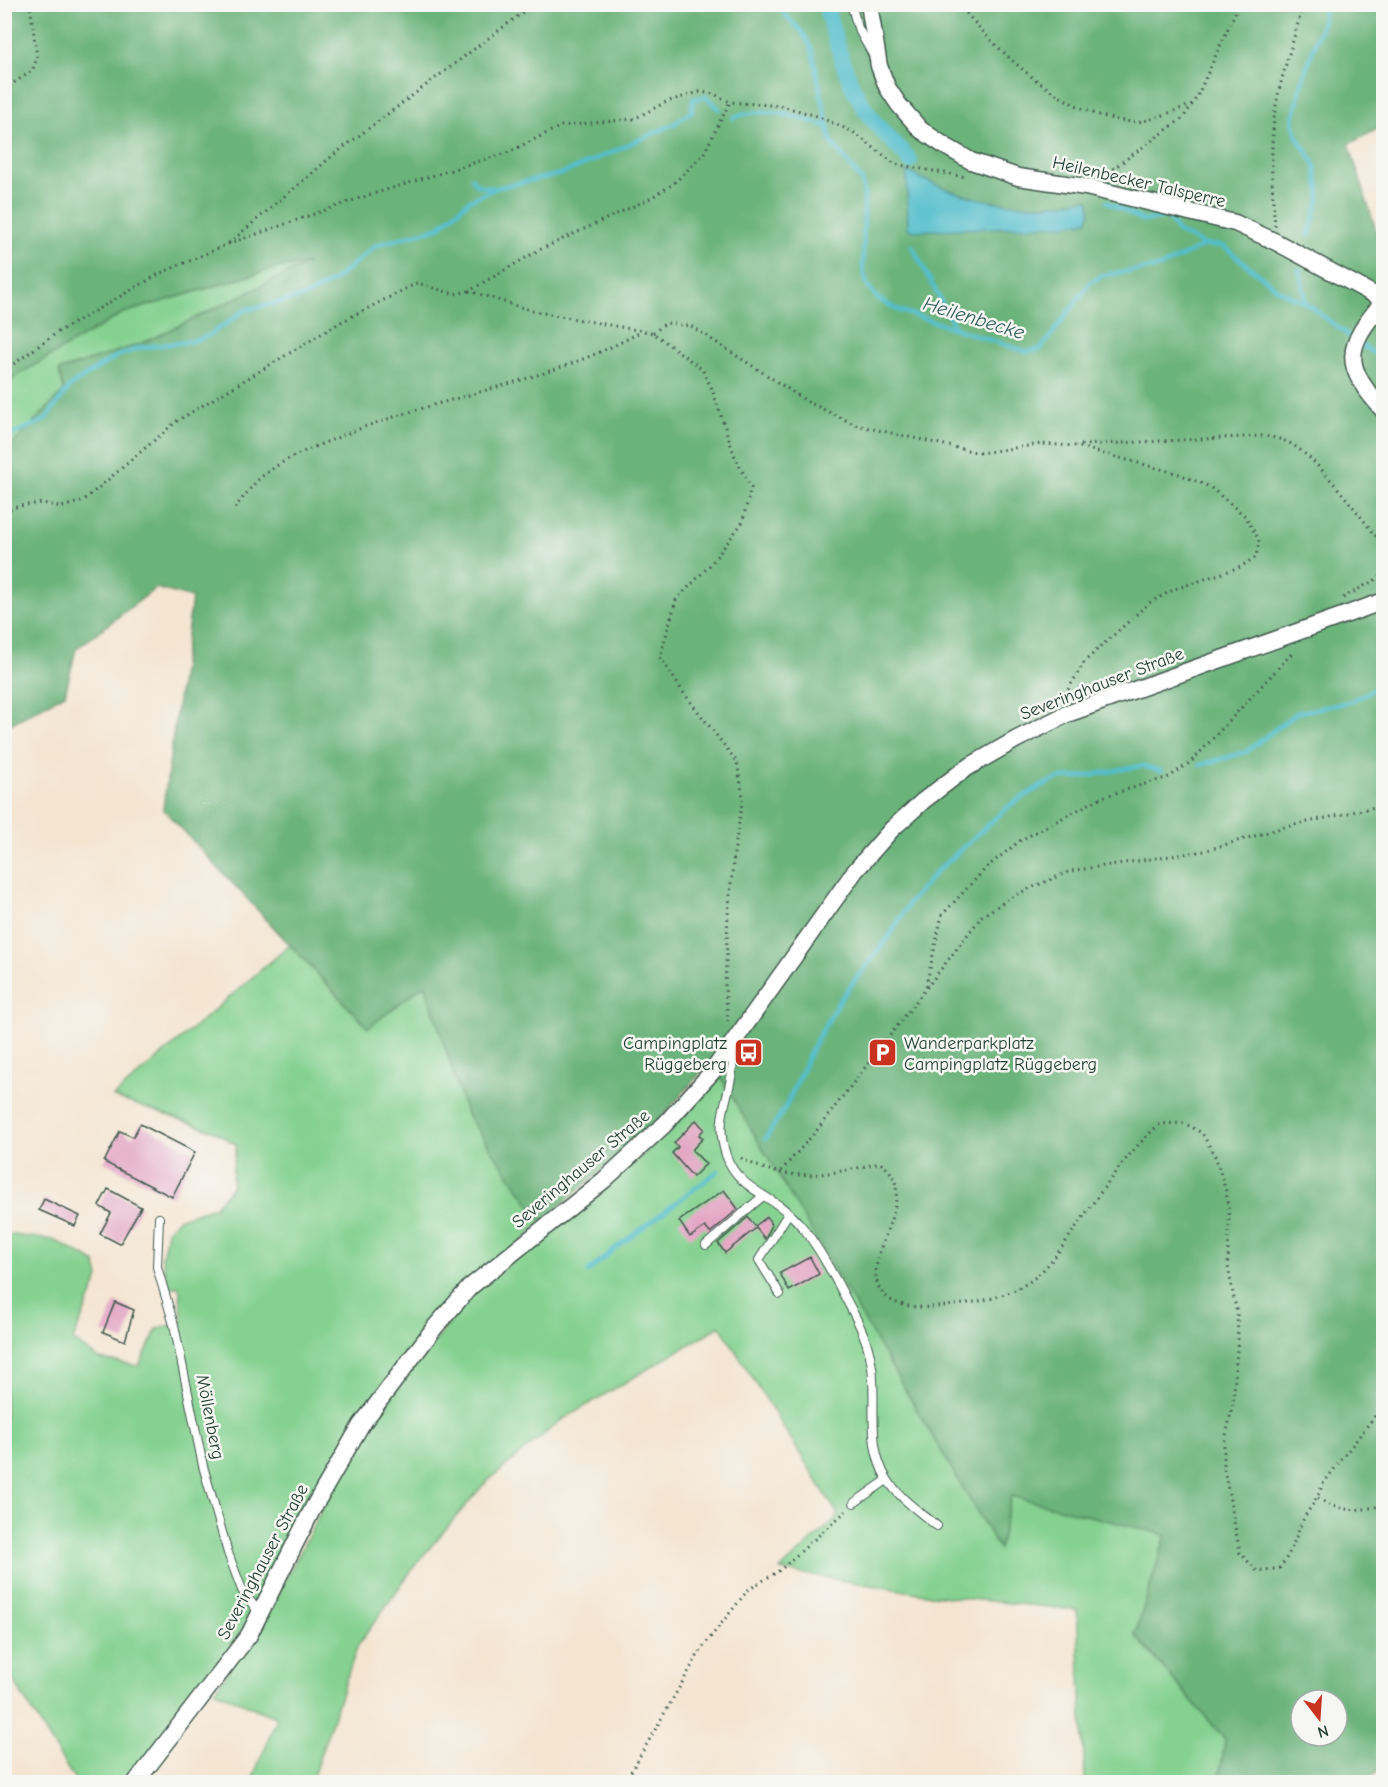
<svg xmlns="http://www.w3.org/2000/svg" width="1388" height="1787" font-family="'Comic Neue',sans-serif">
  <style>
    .green { fill: #84d190; stroke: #528762; stroke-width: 1.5 }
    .forest { fill: #6bb37a; stroke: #457857; stroke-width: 1.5; fill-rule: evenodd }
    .water { fill: #52becc; stroke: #387e80; stroke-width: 1.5 }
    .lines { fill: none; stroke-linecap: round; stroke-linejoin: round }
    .stream { stroke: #52becc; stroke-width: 4.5 }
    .canal { stroke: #52becc; stroke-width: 16 }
    .building { fill: #e4a7c6 }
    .service-casing { stroke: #3f564c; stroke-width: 10 }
    .minor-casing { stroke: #3f564c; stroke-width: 19 }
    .path { stroke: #3f564c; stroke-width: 3; stroke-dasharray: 1.5 4.5; stroke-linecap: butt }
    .service { stroke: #fff; stroke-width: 8 }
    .minor { stroke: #fff; stroke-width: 16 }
    .labels { text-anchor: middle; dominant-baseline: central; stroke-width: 5; stroke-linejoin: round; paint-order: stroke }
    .street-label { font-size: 18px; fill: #1f3d34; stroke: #f6f6f2 }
    .poi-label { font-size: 18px; fill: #1f3d34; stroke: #f6f6f2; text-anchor: end }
    .water-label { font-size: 20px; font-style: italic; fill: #2c5d5a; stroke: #f6f6f2 }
  </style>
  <rect width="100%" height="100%" fill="#f6f6f2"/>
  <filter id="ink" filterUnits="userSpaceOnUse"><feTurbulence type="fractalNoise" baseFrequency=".0167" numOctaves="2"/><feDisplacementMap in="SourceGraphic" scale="12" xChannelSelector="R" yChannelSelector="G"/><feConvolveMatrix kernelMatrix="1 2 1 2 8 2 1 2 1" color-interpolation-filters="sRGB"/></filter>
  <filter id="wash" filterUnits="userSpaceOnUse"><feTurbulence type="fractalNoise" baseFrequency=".008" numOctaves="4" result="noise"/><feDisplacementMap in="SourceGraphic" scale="24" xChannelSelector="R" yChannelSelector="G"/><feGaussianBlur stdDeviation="1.35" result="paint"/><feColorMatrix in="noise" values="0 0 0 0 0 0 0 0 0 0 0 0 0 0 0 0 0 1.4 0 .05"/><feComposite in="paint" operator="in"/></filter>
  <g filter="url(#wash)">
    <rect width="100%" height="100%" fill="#f4e5d1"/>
    <g class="green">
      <polygon points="312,263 145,343 60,370 64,391 5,452 5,387 19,374 123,313 276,268"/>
      <polygon points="290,945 368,1028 425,983 466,1113 542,1222 410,1350 250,1619 225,1657 129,1782 76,1782 5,1667 5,1234 54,1240 95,1262 99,1277 73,1340 99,1359 139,1366 157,1329 183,1322 179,1286 168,1289 162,1258 167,1231 178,1219 214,1207 232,1187 233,1166 237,1145 214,1131 113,1097"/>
      <polygon points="719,1074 999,1548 1011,1496 1166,1535 1135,1635 1225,1739 1219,1782 1085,1782 1077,1610 931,1595 780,1570 839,1516 720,1326 560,1421 483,1485 416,1564 358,1645 311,1782 251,1782 277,1718 215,1691 276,1598 361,1435 476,1290 614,1182 690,1110"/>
    </g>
    <path class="forest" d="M 5,5 L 1383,5 L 1383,126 L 1349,144 L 1384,256 L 1383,1766 L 1365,1782 L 1219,1782 L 1225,1739 L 1135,1635 L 1166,1535 L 1011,1496 L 999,1549 L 711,1061 L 660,1119 L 542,1222 L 466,1113 L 425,984 L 368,1028 L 163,809 L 192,598 L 156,588 L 76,649 L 65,694 L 5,727 L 5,452 L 64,391 L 59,371 L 145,342 L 309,263 L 276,268 L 123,313 L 19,374 L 5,387 ZM 1301,1700 L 1337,1700 L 1337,1736 L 1301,1736 Z"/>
    <path class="water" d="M 907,171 C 950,195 1004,209 1054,204 C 1065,203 1076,200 1087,199 L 1090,202 L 1090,214 L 1087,221 L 1066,225 L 912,231 L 908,228 Z"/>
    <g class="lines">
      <g class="stream">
        <polyline points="775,4 803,33 812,50 831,142 862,181 864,196 863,270 867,285 878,299 898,310 1027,352 1041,349 1090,283 1103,275 1160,267 1205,245 1223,246 1280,291 1306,303 1353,339"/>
        <polyline points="1354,4 1376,9"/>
        <path d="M 733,118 C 765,105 798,117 829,127"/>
        <polyline points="472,178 476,185 492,188"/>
        <polyline points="1107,202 1144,221 1167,216 1178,232 1205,245"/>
        <polyline points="1309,236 1319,200 1319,187 1314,163 1297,137 1293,120 1303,78 1323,21 1324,4"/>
        <polyline points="912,246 955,328"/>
        <polyline points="1299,269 1306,303"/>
        <polyline points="1360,344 1384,360"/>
        <polyline points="4,438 45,420 71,385 115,357 139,348 193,341 210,335 245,310 306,296 335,280 376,245 438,228 470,200 496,188 561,174 583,165 674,124 692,111 693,99 706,97 719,109"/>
        <polyline points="1200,765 1246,752 1296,713 1349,702 1384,684"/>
        <polyline points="765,1139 786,1106 813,1046 841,998 888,938 909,903 937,871 1010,805 1041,786 1060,778 1082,777 1128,768 1143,766 1161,771"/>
        <polyline points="588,1272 612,1251 718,1171"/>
      </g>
      <path class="canal" d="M 825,4 C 837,44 847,87 873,120 C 884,135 899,146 910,161"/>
    </g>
    <g id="blocks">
      <g class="building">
        <polygon points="696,1120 704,1129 699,1135 703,1138 692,1150 706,1164 693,1177 672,1153 678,1147 674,1143"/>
        <polygon points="140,1124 195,1152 172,1197 104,1162 120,1131 133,1137"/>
        <polygon points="108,1189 141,1207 120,1244 100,1234 111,1213 99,1206"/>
        <polygon points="724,1190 738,1209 710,1233 705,1227 690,1237 679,1221"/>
        <polygon points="44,1199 80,1216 75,1226 39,1210"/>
        <polygon points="748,1217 755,1226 767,1217 772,1225 765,1239 756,1228 725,1253 718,1243"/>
        <polygon points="810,1257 819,1274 789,1291 780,1273"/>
        <polygon points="115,1302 134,1310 125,1341 103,1332"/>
      </g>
    </g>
  </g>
  <g filter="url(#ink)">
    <use href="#blocks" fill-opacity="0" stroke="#3f564c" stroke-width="1.5"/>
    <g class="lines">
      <defs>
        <g id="service">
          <polyline points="851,4 858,28 873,55"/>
          <path d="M 731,1048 C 739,1088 711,1111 726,1155 C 738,1191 776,1196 798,1222 C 819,1245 842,1291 857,1320 C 864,1334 870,1351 872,1367 C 877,1404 866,1446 887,1479 C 899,1498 920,1512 937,1526"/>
          <polyline points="159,1218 157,1267 174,1325 203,1466 228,1553 242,1590 260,1614"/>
          <polyline points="706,1245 763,1196"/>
          <polyline points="780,1294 759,1260 788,1214"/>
          <polyline points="854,1503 887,1480"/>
        </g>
        <g id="minor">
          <polyline points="869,4 879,66 887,87 899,105 921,130 945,146 971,161 1018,177 1086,187 1235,223 1276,242 1384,300"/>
          <path d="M 1384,301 C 1344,348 1342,365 1384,411"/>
          <polyline points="136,1782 249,1635 313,1508 361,1425 435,1327 470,1287 604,1180 664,1125 712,1072 855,871 892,829 923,801 965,769 1017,739 1067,714 1384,601"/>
        </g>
      </defs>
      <use href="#service" class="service-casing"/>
      <use href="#minor" class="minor-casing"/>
      <g class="path">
        <path d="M 959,4 C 999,54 1068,119 1135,122 C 1149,122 1178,109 1193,104"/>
        <polyline points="4,89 32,71 37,58 30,4"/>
        <polyline points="1103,176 1183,118 1197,97 1239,4"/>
        <path d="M 1275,226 C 1272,190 1270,156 1274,120 C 1278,81 1294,43 1303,4"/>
        <polyline points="229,243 336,153 534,4"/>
        <polyline points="469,291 533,311 653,333 702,369 712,389 735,457 751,488 742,523 711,564 676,600 660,657 683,692 737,762 743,797 734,854 728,914 725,987 728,1021"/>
        <polyline points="653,333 666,323 691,326 808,402 856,425 980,453 1041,444 1076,446 1179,474 1210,487 1245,516 1259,540 1256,557 1240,567 1175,589 1149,603 1085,661 1066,693 1066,697"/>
        <polyline points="4,371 58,332 159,274 228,244 360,198 509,152 561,126 634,119 666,102 699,92 714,94 730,102 782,106 817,116 853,132 895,164 966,177"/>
        <path d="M 1081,445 L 1262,436 C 1270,437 1278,438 1285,441 C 1316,453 1361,519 1384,546"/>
        <path d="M 235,508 C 242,499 250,488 258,480 C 278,461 309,449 334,439 C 431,397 550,384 640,332"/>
        <polyline points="4,511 19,506 43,503 62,507 83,501 177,421 341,322 417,283 454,294 469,291 539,250 649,199 673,184 703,155 730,102"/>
        <polyline points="1343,598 1380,577 1384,572"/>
        <polyline points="926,986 942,915 987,867 1021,840 1102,797 1169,777 1192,761 1294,651"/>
        <path d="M 741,1158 C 789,1185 829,1174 880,1163 C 930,1195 846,1267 888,1298 C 902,1309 929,1308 946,1306 C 974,1303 1005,1298 1029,1282 C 1049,1268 1062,1247 1076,1227 C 1102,1191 1126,1153 1160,1124 L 1184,1123 L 1202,1133 L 1215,1156 L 1226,1191 L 1229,1214 L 1228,1267 L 1237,1314 L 1238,1336 L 1233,1404 L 1224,1444 L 1224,1468 L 1240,1553 L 1257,1571 L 1280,1568 C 1292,1551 1294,1541 1302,1522 C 1308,1509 1318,1500 1322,1485 L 1384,1404"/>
        <polyline points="781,1171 817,1130 982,916 1015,895 1070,871 1204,851 1281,828 1384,805"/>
        <path d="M 1318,1498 C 1340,1513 1359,1511 1384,1505"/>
        <polyline points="625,1782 702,1648 748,1590 780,1570 846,1511"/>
      </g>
      <use href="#service" class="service"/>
      <use href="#minor" class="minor"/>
    </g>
  </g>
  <defs>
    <symbol id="bus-square" viewBox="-11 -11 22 22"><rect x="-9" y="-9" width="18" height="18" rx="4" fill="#c8321e" stroke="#f6f6f2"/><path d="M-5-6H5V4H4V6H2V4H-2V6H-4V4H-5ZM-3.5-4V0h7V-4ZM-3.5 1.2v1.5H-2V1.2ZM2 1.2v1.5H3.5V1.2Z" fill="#fff"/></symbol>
    <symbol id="parking-square" viewBox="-11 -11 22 22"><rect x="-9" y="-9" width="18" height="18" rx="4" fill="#c8321e" stroke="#f6f6f2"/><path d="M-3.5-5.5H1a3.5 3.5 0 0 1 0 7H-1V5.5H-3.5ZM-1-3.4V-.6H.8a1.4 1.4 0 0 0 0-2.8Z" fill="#fff"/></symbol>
  </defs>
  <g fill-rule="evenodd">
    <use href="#bus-square" x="732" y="1036" width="33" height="33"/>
    <use href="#parking-square" x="866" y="1036" width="33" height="33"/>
  </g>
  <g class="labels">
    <g class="street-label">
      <text transform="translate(1139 182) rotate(13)">Heilenbecker Talsperre</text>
      <text transform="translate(1102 684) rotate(-21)">Severinghauser Straße</text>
      <text transform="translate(581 1169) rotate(-40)">Severinghauser Straße</text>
      <text transform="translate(210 1417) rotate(79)">Möllenberg</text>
      <text transform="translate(263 1562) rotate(-62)">Severinghauser Straße</text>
    </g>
    <g class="poi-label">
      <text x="727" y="1043">Campingplatz<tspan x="727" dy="21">Rüggeberg</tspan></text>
      <text x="904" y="1043" text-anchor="start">Wanderparkplatz<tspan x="904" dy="21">Campingplatz Rüggeberg</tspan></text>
    </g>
    <g class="water-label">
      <text transform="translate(974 318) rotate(17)">Heilenbecke</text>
    </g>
  </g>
  <rect width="1388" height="1787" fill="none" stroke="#f6f6f2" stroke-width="24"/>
  <g transform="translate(1319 1718) rotate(163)"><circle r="28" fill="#f6f6f2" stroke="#a0aca6" stroke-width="1.5"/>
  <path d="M0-4.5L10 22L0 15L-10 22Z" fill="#c8321e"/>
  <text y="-9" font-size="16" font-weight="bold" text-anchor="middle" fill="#1f3d34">N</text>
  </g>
</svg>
